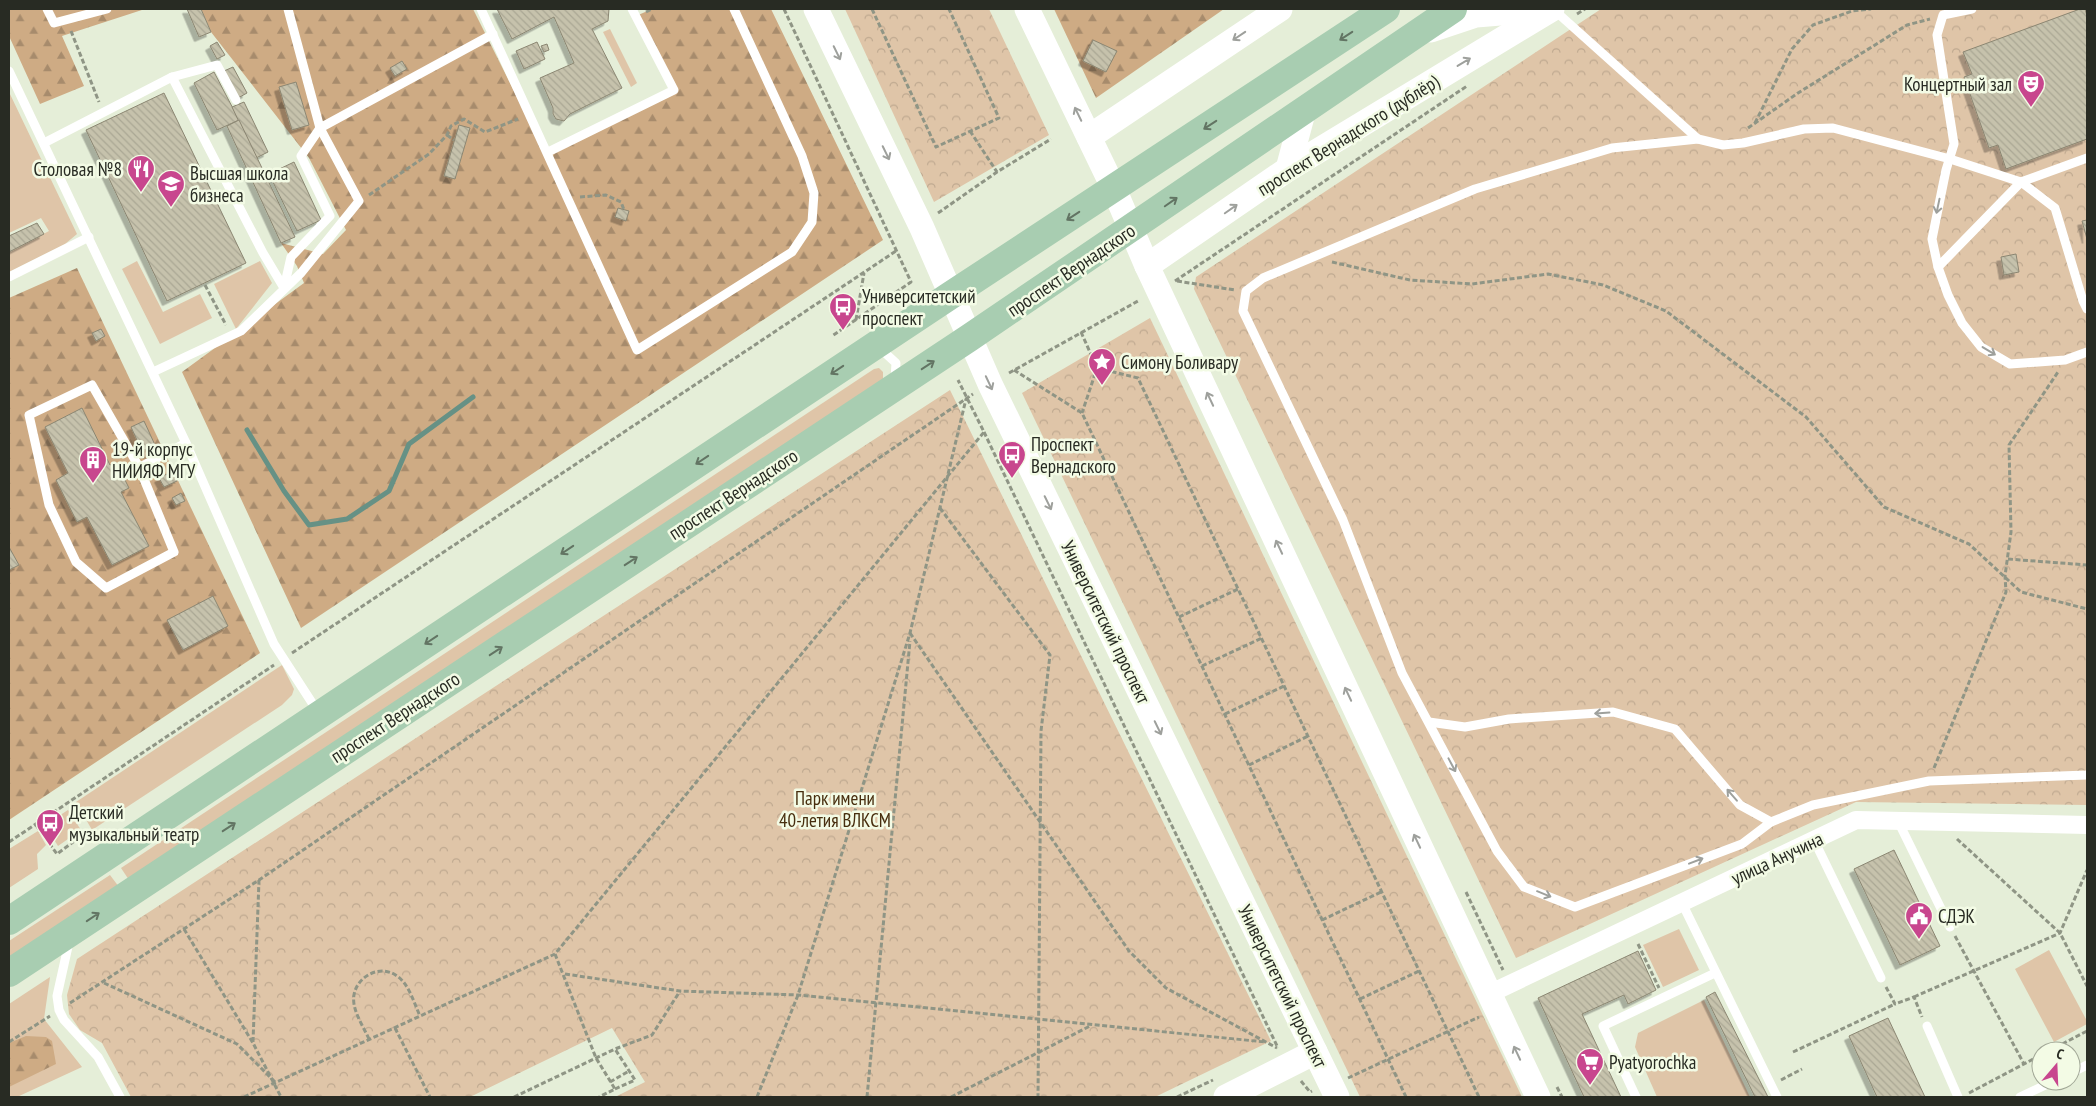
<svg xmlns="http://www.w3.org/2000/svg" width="2096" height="1106" font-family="'PT Sans Narrow',sans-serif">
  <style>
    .green { fill: #dfc5a8 }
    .forest { fill: url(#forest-firs) }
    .park { fill: url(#park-crowns) }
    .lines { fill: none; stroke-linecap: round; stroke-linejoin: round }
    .stream { stroke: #669185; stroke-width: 5 }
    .building { fill: url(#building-back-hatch); stroke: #8b8672; filter: url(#shadow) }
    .path { stroke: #8f9585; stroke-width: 3; stroke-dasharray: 5 2.5; stroke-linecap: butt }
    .lane { stroke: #fff; stroke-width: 9 }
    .street { stroke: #fff; stroke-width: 18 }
    .secondary { stroke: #fff; stroke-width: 25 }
    .primary { stroke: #a8cdb1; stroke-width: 28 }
    .oneway { stroke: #9ea09c }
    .oneway2 { stroke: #627463 }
    .labels { text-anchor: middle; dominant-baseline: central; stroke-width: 5; stroke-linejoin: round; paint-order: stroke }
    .poi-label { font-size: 19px; fill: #282b23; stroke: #f3fbe5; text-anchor: start }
    .street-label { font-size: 19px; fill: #282b23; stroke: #f3fbe5 }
    .park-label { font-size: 19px; fill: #472e0e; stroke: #f3fbe5 }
  </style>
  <defs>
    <pattern id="forest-firs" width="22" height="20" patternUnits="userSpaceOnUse" patternTransform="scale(1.25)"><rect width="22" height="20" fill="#ceab84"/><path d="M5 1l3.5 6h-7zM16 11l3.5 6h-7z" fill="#a78b6c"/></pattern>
    <pattern id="park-crowns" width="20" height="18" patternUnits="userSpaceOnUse" patternTransform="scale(1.25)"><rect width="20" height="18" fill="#dfc5a8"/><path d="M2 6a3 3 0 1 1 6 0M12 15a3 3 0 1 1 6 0" fill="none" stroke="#bfa990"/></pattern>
    <pattern id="building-back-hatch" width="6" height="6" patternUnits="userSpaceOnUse" patternTransform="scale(1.25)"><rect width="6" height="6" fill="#c6c2ac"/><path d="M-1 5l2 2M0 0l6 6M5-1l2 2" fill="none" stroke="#aaa794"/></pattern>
    <filter id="shadow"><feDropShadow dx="-4.5" dy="4.5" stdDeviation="0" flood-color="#0004"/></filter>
  </defs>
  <rect width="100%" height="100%" fill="#e5eed8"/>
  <g class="green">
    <polygon points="610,29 637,83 631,87 603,32"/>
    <polygon points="9,92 77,234 65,244 9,272 9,252 49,231 41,218 9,233"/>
    <polygon points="137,261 163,312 200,294 212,318 160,344 122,269"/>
    <polygon points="260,261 272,283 236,329 214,284"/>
    <polygon points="879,368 883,372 883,379 129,880 121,868 874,369"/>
    <polygon points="282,665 294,689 292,695 282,705 92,830 76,802"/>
    <polygon points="68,810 81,830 58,846 45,825"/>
    <polygon points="38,831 46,845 37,854 38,869 9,888 9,849"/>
    <polygon points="110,875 119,887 9,959 9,941"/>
    <polygon points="1679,929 1699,970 1663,987 1643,945"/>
    <polygon points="2049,950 2087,1021 2087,1024 2054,1042 2015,969"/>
    <polygon points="50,977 44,1019 82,1067 17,1097 9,1097 9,1004"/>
    <polygon points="1704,1000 1750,1097 1657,1097 1635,1047 1638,1033"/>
  </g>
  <g class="forest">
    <polygon points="9,9 145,9 62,36 84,86 40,104 9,36"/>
    <polygon points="201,9 473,9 545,153 674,90 636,16 652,9 771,9 883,240 301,628 182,372 304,283 297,266 281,243 323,254 346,230 309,158 211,32"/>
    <polygon points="1054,9 1224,9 1096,98"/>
    <polygon points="77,268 260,653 9,820 9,298"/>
    <polygon points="26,1036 46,1037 52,1041 56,1064 9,1087 9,1043"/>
  </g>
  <g class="park">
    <polygon points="845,9 989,9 1049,135 934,202"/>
    <polygon points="1601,9 2087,9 2087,805 1856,802 1516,958 1194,289 1196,277"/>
    <polygon points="1150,318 1522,1097 1360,1097 1022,393"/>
    <polygon points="950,390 1271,1041 1155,1097 615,1097 645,1082 612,1028 470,1097 131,1097 102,1043 80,1030 69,1014 67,995 77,959"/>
  </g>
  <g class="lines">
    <polyline class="stream" points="247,430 284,491 309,525 347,519 389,491 409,444 473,397"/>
  </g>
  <g class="building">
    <polygon points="187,9 201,9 211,32 199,37"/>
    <polygon points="497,9 609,9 608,21 592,29 622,88 570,114 564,121 556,119 553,114 553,108 540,78 574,63 554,17 512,39"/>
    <polygon points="2080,9 2085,9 2087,16 2087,139 2006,169 1998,145 1989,148 1964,77 1972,74 1963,52"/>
    <polygon points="1093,40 1117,51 1106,72 1083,61"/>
    <polygon points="217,42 225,55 217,59 210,46"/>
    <polygon points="537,42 545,59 524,69 516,51"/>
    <polygon points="547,44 549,50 544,52 541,46"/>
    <polygon points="402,61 407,69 395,76 390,68"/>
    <polygon points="233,67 247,93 238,98 224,71"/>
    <polygon points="214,72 239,120 217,130 194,83"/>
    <polygon points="296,82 309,125 292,130 279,87"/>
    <polygon points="164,93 246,263 167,301 86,130"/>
    <polygon points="244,102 268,152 256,158 232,107"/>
    <polygon points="239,120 295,237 281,243 227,126"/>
    <polygon points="459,125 470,128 455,179 444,176"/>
    <polygon points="294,162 321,220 297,231 269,174"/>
    <polygon points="618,208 629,211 626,221 615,217"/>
    <polygon points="2087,220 2087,239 2082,221"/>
    <polygon points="37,223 44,234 9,252 9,236"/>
    <polygon points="2016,254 2019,272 2004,275 2001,257"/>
    <polygon points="101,329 105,336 96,341 92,333"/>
    <polygon points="82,408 110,465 116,462 129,488 121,492 149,546 112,565 87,517 77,522 56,480 68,473 45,427"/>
    <polygon points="144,421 155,445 142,451 131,427"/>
    <polygon points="173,471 177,481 164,487 159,478"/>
    <polygon points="181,493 185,501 176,505 172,498"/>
    <polygon points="9,547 19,565 9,570"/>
    <polygon points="213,596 228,626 183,650 167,620"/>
    <polygon points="1894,850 1940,946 1900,965 1854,869"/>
    <polygon points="1638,951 1656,990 1628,1004 1624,995 1582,1014 1621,1097 1584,1097 1538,998"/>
    <polygon points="1715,992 1768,1097 1755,1097 1706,997"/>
    <polygon points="1888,1018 1925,1097 1877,1097 1849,1036"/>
  </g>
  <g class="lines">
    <g class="path">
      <polyline points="784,9 911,282 832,336"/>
      <polyline points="872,9 936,147 999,118 949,9"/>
      <polyline points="646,12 652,9"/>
      <polyline points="1577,14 1585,9"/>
      <polyline points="71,31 99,102"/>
      <polyline points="1755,123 1792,49 1813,25 1852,11 1871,9"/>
      <polyline points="1748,128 1798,93 1907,25 1930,19"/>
      <polyline points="970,131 997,172"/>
      <polyline points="447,135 454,140"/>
      <polyline points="369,195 429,154 447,135 451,126 464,119 485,132 518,119"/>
      <polyline points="580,197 606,195 621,202 624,210"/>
      <polyline points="938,213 997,172 1051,139"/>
      <polyline points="1332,262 1410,280 1472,284 1548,274 1603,285 1666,311 1806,417 1884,507 1969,544 2021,592 2087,609"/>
      <polyline points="1175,281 1467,86"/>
      <polyline points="1177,281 1235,290"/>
      <polyline points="205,285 226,325"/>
      <polyline points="856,320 864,273"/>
      <polyline points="1081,332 1097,368 1082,413"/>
      <polyline points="1097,368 1138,378 1479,1097"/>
      <polyline points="1014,370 1082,413 1406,1097"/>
      <polyline points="1009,373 1138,301"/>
      <polyline points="984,432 1278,1048"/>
      <polyline points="940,508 1050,655 1041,731 1038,1097"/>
      <polyline points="2008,559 2087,565"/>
      <polyline points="1179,617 1238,589"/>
      <polyline points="910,633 1129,951 1166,988 1277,1048"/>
      <polyline points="292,653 896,251"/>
      <polyline points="1202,666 1262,638"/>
      <polyline points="1225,714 1284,686"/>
      <polyline points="1249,765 1308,736"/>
      <polyline points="1934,768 2006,592 2005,576 2011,532 2009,445 2058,372"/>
      <polyline points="36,825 57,854 89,830"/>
      <polyline points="1957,839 2060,933 2087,986"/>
      <polyline points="9,842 274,665"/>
      <polyline points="1466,892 1503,970"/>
      <polyline points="1322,920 1381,892"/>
      <polyline points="184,929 253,1043 281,1097"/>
      <polyline points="1955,936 2024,1064"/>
      <polyline points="1638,944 1659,988"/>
      <polyline points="555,954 596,1058 615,1089 599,1097"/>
      <polyline points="565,974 680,991 798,995 1265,1042"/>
      <polyline points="104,983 237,1044 275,1082"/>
      <polyline points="1886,987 1895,1004 1914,997 1922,1017"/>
      <polyline points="1914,997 2060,933 2087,870"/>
      <polyline points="1360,999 1419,971"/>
      <polyline points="70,1003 259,880 973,394"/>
      <polyline points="395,1028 430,1097"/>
      <path d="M 369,1039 C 364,1028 356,1016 354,1004 C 350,980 378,962 397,976 C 409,984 414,1003 420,1016"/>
      <polyline points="9,1042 50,1016"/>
      <polyline points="253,1042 259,880"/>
      <polyline points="2049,1051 2087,1031"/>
      <polyline points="1793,1052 1895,1004"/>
      <polyline points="1348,1078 1479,1017"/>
      <polyline points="1781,1080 1802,1069"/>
      <polyline points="1301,1081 1310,1092 1312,1091"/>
      <polyline points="610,1082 629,1071"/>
      <polyline points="1557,1087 1562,1097"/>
      <polyline points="615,1089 635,1080 615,1049"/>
      <polyline points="1969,1093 2041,1055"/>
      <polyline points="244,1097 555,954 984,432 958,380"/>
      <polyline points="514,1097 615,1049 652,1035 680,991"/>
      <polyline points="757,1097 798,995 910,633 966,399"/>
      <polyline points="867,1097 910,641"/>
      <polyline points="951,1097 1090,1026"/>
      <polyline points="1177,1097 1213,1080"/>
    </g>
    <g class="lane">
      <polyline points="47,9 54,23 107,9"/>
      <polyline points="481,9 637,350 792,252 812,222 814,193 802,156 734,9"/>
      <polyline points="1553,9 1698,139"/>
      <polyline points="1972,9 1943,15 1937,35 1954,144 1946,170 1932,239 1938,267 1948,295 1962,323 1981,347 2010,364 2065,360 2087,352"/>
      <polyline points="9,71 186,443 274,644 318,712"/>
      <polyline points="172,77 217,65 236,100"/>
      <polyline points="44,143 172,77 263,253 284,288"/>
      <polyline points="548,152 674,90 632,9"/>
      <polyline points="1938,267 2021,182 2087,158"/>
      <polyline points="9,277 89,237"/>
      <polyline points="284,288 291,257 330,216 301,156 320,128 493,34"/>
      <polyline points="2087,309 2083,301 2055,208 2021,182 1950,159 1833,128 1804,129 1743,143 1723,145 1698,139 1612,148 1475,189 1263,278 1246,291 1243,311 1343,520 1402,673 1497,851 1524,887 1575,907 1742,844 1771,822 1813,805 1929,781 2087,775"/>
      <polyline points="877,351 884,352 896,363 895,379"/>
      <polyline points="153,372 241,331 301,273 359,201 320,128 288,9"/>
      <polygon points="92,385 139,467 174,552 106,588 76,562 49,505 29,415"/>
      <polyline points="123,476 186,443"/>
      <polyline points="1429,722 1465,727 1509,719 1613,712 1675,729 1740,805 1771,822"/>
      <polyline points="1898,821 1950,927"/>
      <polyline points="1814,840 1881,978"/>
      <polyline points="1682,903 1777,1097"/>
      <polyline points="69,942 57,996 59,1010 64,1020 98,1057 120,1097"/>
      <polyline points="1927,1026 1958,1097"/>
      <polyline points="2071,1073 2087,1065"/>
      <polyline points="1636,1097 1603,1026 1715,973"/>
      <polyline points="2020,1097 2054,1081"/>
    </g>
    <polyline class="street" points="1489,994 1856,820 2087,825"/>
    <g class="secondary">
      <polyline points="816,9 922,228 990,384 1337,1097"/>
      <polyline points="1027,9 1114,189 1147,266 1538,1097"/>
      <polyline points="1431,30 1476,15 1548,9"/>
      <polyline points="1089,137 1280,9"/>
      <polyline points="1288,169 1304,109"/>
      <polyline points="1147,266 1288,169 1552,9"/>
      <polyline points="1226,1097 1315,1052"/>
    </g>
    <g class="primary">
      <polyline points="9,921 951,295 1386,9"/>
      <polyline points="9,973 969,338 1453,9"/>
    </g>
  </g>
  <defs><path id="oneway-shaft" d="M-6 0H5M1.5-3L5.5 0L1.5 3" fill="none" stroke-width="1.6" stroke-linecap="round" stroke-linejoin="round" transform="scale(1.25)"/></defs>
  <g class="oneway">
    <use href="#oneway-shaft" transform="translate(1239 36) rotate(146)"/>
    <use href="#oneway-shaft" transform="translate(837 53) rotate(64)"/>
    <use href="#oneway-shaft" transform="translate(1464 62) rotate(-31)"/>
    <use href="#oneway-shaft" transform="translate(1078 114) rotate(-116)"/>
    <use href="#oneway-shaft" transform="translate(886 153) rotate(64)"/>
    <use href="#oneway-shaft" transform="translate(1938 206) rotate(102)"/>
    <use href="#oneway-shaft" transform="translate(1231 209) rotate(-35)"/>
    <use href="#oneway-shaft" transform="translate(1989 351) rotate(31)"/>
    <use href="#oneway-shaft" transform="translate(989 383) rotate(65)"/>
    <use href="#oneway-shaft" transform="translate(1210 399) rotate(-115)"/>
    <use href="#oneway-shaft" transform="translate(1048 503) rotate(64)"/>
    <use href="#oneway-shaft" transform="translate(1279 547) rotate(-115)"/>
    <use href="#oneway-shaft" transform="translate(1348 694) rotate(-115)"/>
    <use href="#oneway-shaft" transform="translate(1602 713) rotate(176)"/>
    <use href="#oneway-shaft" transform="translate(1158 728) rotate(64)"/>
    <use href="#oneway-shaft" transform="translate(1452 765) rotate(62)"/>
    <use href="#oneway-shaft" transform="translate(1732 795) rotate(-131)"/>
    <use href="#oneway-shaft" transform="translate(1417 841) rotate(-115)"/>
    <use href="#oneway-shaft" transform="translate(1696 861) rotate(-21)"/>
    <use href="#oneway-shaft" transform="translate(1544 894) rotate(22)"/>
    <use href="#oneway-shaft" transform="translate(1517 1053) rotate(-115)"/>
  </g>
  <g class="oneway2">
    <use href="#oneway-shaft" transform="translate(1346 36) rotate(147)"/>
    <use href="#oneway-shaft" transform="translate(1210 125) rotate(147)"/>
    <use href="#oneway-shaft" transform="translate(1171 202) rotate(-35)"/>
    <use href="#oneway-shaft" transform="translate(1073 216) rotate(147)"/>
    <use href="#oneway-shaft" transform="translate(928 365) rotate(-33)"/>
    <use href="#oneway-shaft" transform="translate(837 370) rotate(146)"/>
    <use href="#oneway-shaft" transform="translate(702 460) rotate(146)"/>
    <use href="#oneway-shaft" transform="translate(567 550) rotate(146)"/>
    <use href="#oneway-shaft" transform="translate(631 561) rotate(-33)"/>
    <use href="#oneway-shaft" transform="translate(431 640) rotate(146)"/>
    <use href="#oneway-shaft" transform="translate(496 651) rotate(-33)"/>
    <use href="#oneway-shaft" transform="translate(229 827) rotate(-33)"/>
    <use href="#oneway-shaft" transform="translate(93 917) rotate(-34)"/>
  </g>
  <defs>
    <symbol id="theatre-pin" viewBox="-11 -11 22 30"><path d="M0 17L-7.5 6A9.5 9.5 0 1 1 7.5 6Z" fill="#c8468e" stroke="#f3fbe5"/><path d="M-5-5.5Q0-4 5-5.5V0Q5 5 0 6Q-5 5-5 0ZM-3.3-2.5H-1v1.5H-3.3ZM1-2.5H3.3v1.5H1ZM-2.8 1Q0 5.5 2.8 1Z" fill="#fff"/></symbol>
    <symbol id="restaurant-pin" viewBox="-11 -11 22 30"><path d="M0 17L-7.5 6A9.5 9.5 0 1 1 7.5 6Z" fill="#c8468e" stroke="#f3fbe5"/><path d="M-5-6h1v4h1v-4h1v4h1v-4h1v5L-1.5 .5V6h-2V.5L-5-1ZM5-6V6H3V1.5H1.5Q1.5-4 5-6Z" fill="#fff"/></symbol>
    <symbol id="university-pin" viewBox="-11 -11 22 30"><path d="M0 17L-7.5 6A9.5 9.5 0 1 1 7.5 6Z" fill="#c8468e" stroke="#f3fbe5"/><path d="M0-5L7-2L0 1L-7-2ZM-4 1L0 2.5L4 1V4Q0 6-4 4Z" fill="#fff"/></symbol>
    <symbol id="bus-pin" viewBox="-11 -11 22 30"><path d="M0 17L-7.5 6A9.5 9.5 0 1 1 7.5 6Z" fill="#c8468e" stroke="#f3fbe5"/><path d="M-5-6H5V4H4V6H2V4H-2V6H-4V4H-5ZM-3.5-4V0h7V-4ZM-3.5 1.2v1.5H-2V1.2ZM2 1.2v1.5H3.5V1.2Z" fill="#fff"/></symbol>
    <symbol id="sight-pin" viewBox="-11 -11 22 30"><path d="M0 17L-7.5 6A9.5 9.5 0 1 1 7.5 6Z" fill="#c8468e" stroke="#f3fbe5"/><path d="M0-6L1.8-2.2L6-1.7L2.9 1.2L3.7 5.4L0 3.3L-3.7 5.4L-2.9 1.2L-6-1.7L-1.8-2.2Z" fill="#fff"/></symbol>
    <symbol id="building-pin" viewBox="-11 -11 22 30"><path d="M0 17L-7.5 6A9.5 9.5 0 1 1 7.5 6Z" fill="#c8468e" stroke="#f3fbe5"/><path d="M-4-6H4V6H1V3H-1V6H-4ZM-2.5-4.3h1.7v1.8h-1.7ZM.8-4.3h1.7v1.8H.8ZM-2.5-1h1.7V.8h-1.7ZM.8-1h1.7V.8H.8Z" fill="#fff"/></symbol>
    <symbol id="civic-pin" viewBox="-11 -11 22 30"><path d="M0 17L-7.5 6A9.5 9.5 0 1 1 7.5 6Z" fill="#c8468e" stroke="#f3fbe5"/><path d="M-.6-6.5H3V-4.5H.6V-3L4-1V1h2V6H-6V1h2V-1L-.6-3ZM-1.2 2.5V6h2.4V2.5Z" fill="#fff"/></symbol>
    <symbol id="supermarket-pin" viewBox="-11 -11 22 30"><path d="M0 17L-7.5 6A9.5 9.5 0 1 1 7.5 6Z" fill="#c8468e" stroke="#f3fbe5"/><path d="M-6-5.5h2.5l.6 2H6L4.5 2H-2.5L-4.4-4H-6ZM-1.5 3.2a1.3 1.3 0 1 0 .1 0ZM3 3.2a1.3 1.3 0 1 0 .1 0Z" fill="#fff"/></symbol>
  </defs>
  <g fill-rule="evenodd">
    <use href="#theatre-pin" x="2015" y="68" width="32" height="43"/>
    <use href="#restaurant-pin" x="125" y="153" width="32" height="43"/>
    <use href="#university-pin" x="155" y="168" width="32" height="43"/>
    <use href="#bus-pin" x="827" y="291" width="32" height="43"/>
    <use href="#sight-pin" x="1086" y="346" width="32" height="43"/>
    <use href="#bus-pin" x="996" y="439" width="32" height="43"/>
    <use href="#building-pin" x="77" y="444" width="32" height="43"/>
    <use href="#bus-pin" x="34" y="807" width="32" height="43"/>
    <use href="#civic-pin" x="1903" y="900" width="32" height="43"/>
    <use href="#supermarket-pin" x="1574" y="1046" width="32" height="43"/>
  </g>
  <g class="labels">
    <g class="poi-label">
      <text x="2012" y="84" text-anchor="end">Концертный зал</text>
      <text x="122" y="169" text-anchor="end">Столовая №8</text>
      <text x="190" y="173">Высшая школа<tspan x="190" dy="22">бизнеса</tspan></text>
      <text x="862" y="296">Университетский<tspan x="862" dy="22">проспект</tspan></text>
      <text x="1121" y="362">Симону Боливару</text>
      <text x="1031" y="444">Проспект<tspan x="1031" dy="22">Вернадского</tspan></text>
      <text x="112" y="449">19-й корпус<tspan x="112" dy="22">НИИЯФ МГУ</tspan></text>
      <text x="69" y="812">Детский<tspan x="69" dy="22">музыкальный театр</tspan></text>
      <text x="1938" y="916">СДЭК</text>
      <text x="1609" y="1062">Pyatyorochka</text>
    </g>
    <g class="street-label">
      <text transform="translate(1348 135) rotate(-32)">проспект Вернадского (дублёр)</text>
      <text transform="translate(1071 270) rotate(-34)">проспект Вернадского</text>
      <text transform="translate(733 494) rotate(-33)">проспект Вернадского</text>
      <text transform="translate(1106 622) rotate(64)">Университетский проспект</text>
      <text transform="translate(395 717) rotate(-33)">проспект Вернадского</text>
      <text transform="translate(1777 858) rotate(-25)">улица Анучина</text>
      <text transform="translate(1283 986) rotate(64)">Университетский проспект</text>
    </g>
    <g class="park-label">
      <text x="835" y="798">Парк имени<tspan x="835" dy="22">40-летия ВЛКСМ</tspan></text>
    </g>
  </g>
  <rect width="2096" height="1106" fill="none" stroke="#282b23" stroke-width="20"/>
  <g transform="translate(2056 1066) rotate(19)"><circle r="24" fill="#f3fbe5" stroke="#a2a897"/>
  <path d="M0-4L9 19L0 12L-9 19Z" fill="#c8468e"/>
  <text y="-8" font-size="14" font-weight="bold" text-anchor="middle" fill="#282b23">С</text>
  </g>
</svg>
